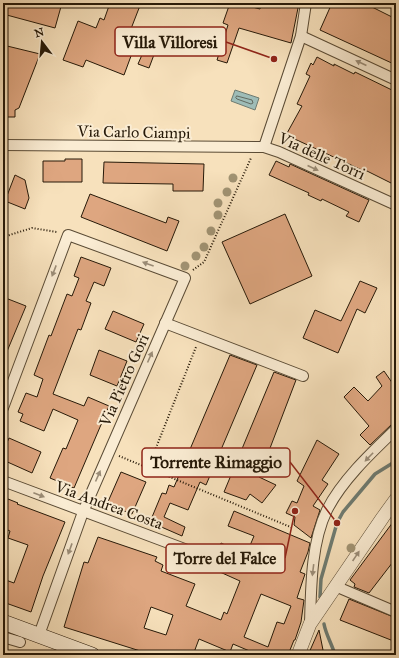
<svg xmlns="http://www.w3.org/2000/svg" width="399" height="658" font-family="'IM FELL Great Primer',serif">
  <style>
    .water { fill: #9ebcb7; stroke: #6e7b71 }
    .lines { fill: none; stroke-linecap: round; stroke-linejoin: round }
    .shore { stroke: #626a60; stroke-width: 1 }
    .stream { stroke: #6e7b71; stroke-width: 3.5 }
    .building { fill: #dea680; stroke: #261908; fill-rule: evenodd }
    .minor-casing { stroke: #5a4b35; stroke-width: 12 }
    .tertiary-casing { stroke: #5a4b35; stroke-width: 14 }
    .secondary-casing { stroke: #261908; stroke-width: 16 }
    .path { stroke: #261908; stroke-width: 2; stroke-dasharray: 1 2; stroke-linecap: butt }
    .minor { stroke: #faecd3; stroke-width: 10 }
    .tertiary { stroke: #faecd3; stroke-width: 13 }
    .secondary { stroke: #faecd3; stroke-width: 15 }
    .tree { fill: #a19373 }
    .oneway { fill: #9b8d78 }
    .labels { text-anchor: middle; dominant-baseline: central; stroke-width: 4; stroke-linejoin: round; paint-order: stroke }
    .street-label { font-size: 16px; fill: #261908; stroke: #faecd3 }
    .leader { fill: none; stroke: #8f2418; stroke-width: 1.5 }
    .callout-dot { fill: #8f2418; stroke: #faecd3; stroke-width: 1.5 }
    .callout { fill: #faecd3; stroke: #8f2418; stroke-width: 1.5 }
    .callout-label { font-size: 17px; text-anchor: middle; font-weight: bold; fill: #261908 }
  </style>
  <rect width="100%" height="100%" fill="#f7e1bc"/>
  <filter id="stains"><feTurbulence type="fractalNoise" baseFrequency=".005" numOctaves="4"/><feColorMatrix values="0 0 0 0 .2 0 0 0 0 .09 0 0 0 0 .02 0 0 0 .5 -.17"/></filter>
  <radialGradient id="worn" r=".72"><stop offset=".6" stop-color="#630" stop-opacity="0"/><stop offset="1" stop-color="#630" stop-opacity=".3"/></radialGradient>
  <polygon class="water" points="235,90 259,98 255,110 231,101"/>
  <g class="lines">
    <polygon class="shore" points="237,96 252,100 253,103 251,104 237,99 236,98"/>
    <g class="stream">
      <polyline points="320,597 321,579 337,523 343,512 375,474 396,461"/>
      <path d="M 324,624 C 326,635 332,644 335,655"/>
    </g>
  </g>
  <g class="building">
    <polygon points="3,3 62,3 55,28 3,14"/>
    <polygon points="110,3 141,3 122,52 131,56 124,75 86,60 83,67 63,60 78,21 96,28 100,18 104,20"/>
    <polygon points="230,3 237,3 260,9 261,3 299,3 291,43 239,28 227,63 217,60 228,25 223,23"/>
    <polygon points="332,3 364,3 396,19 396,65 320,30"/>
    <polygon points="3,45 40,54 19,108 15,110 15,117 3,117"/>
    <polygon points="145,48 155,52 149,68 138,64"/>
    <polygon points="317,57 334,66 334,64 354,74 355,72 396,92 396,173 391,183 365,170 364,171 286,135 302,106 297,104 310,76 306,74 311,63 313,65"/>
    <polygon points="65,159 82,159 82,182 43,182 43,161 65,161"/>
    <polygon points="276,161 289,167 290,164 369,200 359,222 346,216 349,212 322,199 321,201 308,195 309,193 269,175"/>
    <polygon points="104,162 204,164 203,191 173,191 173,184 103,183"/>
    <polygon points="15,175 25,180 29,198 25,209 5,201"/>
    <polygon points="90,194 166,223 168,217 179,221 167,251 81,217"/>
    <polygon points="285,214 312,276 250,304 222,242"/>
    <polygon points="81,257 111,268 104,286 94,282 86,301 91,303 81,330 78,329 53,394 84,406 88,397 109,406 74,488 50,478 63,448 66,449 78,420 53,409 44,431 20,421 23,414 18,412 26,393 37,397 43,379 34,375 49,335 51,336 67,294 72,296 79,278 74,276"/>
    <polygon points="360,281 377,288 365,313 357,309 338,353 303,338 315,310 341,321"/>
    <polygon points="3,297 26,306 3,361"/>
    <polygon points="113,311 144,324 136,342 105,329"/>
    <polygon points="99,350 127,361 117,386 90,375"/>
    <polygon points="230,355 257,365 206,485 200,482 188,510 170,503 164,517 185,527 182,536 150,522 162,493 166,494 169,485 174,487"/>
    <polygon points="384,371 393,384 396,384 396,423 392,424 370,445 360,435 369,426 344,397 354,387 368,401 382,386 376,377"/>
    <polygon points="274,372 296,380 259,477 276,485 262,503 250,494 246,500 224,492"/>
    <polygon points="9,438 41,452 32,473 3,460 3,452"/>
    <polygon points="317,440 339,454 322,480 328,484 313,506 320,510 311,538 294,525 295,517 286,513 292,501 297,503 304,486 297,481"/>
    <polygon points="121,472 146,482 132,514 107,504"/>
    <polygon points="3,497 18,503 17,504 65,522 43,576 31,612 3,602 3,579 14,583 28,545 8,538 10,531 3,528"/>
    <path d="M 234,511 L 310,543 L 308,552 L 300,572 L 305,574 L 297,598 L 304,600 L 301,622 L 295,640 L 294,640 L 288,655 L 259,655 L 233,644 L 230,652 L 199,639 L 193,655 L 153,655 L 64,627 L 84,562 L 88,563 L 98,537 L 157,557 L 155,561 L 163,565 L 161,571 L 195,584 L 186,606 L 221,620 L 224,612 L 227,614 L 240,581 L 211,568 L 221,543 L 246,555 L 254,536 L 228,526 ZM 261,594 L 291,606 L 284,624 L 277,622 L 268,647 L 244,637 ZM 151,607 L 173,615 L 166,635 L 144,628 Z"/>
    <polygon points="396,518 396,558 369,593 354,587 355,584 350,580"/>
    <polygon points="349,599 396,618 396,642 340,620"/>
    <polygon points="319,630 324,655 308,655"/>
  </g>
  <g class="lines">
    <defs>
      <g id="minor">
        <polyline points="301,36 396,80"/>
        <polyline points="3,145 264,147 279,152 396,205"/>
        <polyline points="264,147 301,36 306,3"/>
        <polyline points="165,323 303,376"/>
        <polyline points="3,408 68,235 185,278 83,512 39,635"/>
        <polyline points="3,481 206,557"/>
        <polyline points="335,586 396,612"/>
        <path d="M 310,624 C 311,588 311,543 327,510 C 342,480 372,452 396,429"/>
        <polyline points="3,637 20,642"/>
      </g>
      <polyline id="tertiary" points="298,655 310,624 383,517 396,499"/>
      <polyline id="secondary" points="3,622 92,655"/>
    </defs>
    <use href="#minor" class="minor-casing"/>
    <use href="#tertiary" class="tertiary-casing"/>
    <use href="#secondary" class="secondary-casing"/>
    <g class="path">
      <polyline points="3,237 32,228 57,232"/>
      <polyline points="193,270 204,262 251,158"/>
      <polyline points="119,456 293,528"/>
      <polyline points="148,468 196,347"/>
    </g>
    <use href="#minor" class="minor"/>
    <use href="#tertiary" class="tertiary"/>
    <use href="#secondary" class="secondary"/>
  </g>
  <g class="tree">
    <circle cx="233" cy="178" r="4.5"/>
    <circle cx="227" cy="192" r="4.5"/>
    <circle cx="218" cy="203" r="4.5"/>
    <circle cx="218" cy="215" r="4.5"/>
    <circle cx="211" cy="231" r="4.5"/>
    <circle cx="204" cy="247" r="4.5"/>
    <circle cx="196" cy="256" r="4.5"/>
    <circle cx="185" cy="266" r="4.5"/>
    <circle cx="351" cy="548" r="4.5"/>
  </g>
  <defs><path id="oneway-solid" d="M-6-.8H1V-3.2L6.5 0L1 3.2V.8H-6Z"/></defs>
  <g class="oneway">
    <use href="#oneway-solid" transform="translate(361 63) rotate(-155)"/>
    <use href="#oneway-solid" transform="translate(313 168) rotate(25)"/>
    <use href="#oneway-solid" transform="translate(148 264) rotate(-160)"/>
    <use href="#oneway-solid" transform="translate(54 271) rotate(111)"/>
    <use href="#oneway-solid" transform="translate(150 357) rotate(-66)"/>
    <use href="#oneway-solid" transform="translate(369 457) rotate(134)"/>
    <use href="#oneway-solid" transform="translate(98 476) rotate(-66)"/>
    <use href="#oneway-solid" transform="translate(39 495) rotate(21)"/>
    <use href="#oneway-solid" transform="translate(70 549) rotate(110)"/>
    <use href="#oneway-solid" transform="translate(356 556) rotate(-56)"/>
    <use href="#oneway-solid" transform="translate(313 570) rotate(97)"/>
  </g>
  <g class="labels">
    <g class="street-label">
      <text transform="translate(134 132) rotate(1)">Via Carlo Ciampi</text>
      <text transform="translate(322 156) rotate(24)">Via delle Torri</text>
      <text transform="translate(124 380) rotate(-66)">Via Pietro Gori</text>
      <text transform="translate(109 505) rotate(20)">Via Andrea Costa</text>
    </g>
  </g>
  <path class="leader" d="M274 59L226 42M337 523L290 462M295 511L285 558"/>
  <g class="callout-dot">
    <circle cx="274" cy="59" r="4"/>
    <circle cx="337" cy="523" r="4"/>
    <circle cx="295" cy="511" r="4"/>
  </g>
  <g class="callout">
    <rect x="115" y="27" width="111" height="29" rx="4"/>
    <rect x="142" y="448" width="148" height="29" rx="4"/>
    <rect x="166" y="544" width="119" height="29" rx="4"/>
  </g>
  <g class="callout-label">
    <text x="170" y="48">Villa Villoresi</text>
    <text x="216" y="468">Torrente Rimaggio</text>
    <text x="225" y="564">Torre del Falce</text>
  </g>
  <rect width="399" height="658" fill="none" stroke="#f7e1bc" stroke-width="16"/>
  <rect x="4" y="4" width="391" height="650" fill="none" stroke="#261908" stroke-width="2"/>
  <rect x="8" y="8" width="383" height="642" fill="none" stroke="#261908"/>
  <g transform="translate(42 42) rotate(344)" stroke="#faecd3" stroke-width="3" paint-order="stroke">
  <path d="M0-3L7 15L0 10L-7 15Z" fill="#261908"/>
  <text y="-6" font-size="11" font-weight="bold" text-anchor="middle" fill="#261908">N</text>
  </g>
  <rect width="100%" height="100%" filter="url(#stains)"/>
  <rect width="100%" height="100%" fill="url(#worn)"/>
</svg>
